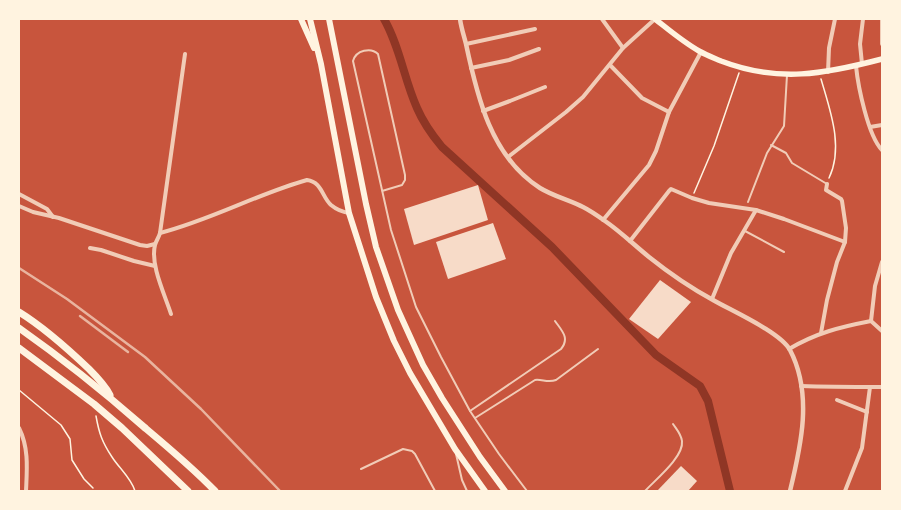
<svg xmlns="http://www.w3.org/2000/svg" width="901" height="510" font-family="Jost,sans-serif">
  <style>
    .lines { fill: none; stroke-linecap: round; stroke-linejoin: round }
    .canal { stroke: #8f3625; stroke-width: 8 }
    .building { fill: #f7dbc8 }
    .path { stroke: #fff3e0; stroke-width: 1.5 }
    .service { stroke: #f1ccb7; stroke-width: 2 }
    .minor { stroke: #f1ccb7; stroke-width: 4 }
    .tertiary { stroke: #f1ccb7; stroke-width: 4.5 }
    .secondary { stroke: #fff3e0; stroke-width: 5.5 }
    .primary { stroke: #fff3e0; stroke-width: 6 }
    .motorway { stroke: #fff3e0; stroke-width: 7 }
    .rail { stroke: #e9b49f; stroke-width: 2.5 }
  </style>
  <rect width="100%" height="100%" fill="#c8553d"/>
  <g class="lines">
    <path class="canal" d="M 384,19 C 400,47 404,79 417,108 C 423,122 432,135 442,147 L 552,247 L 656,355 L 700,386 L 708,401 L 730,491"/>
  </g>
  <g class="building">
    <polygon points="478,185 488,220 414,245 404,209"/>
    <polygon points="493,223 506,259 448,279 436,242"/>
    <polygon points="660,280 691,302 658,339 629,319"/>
    <polygon points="681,466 697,481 688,491 657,491"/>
  </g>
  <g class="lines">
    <g class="path">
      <path d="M 821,79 C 830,110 844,147 829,178"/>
      <polyline points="694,193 714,146 739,73"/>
      <polyline points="19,390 61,425 70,439 72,460 84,479 93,488"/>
      <path d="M 96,416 C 99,433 102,442 112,457 C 119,468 131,478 135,491"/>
    </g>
    <g class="service">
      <polyline points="771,145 786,153 792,163 827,184"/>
      <path d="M 382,191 L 402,185 L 405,180 L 405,175 L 378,54 C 371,47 356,50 353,61 L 391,230 L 416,307 L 441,357 L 470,411 L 499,454 L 527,491"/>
      <polyline points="748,202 767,153 784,126 787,75"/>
      <polyline points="745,231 784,252"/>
      <path d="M 470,411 L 561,349 C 570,338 562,331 555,321"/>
      <path d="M 475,418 L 535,380 C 542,379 548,383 556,380 L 598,349"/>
      <polyline points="456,454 462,480 467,491"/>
      <polyline points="361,469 403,449 412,451 415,454 435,491"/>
      <path d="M 645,491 C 655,480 684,457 682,441 C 681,434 677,430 673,424"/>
    </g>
    <g class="minor">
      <polyline points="602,19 623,48"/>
      <polyline points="882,19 882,44"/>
      <polyline points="466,44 535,29"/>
      <polyline points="862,64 860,44 863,19"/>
      <polyline points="610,65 642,98 669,112"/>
      <path d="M 856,66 C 858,86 868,136 882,150"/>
      <polyline points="471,68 509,60 539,49"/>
      <polyline points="828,72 829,48 835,19"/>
      <polyline points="483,111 510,101 545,87"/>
      <polyline points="870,127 882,125"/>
      <polyline points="508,157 566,112 583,97 623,48 655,19"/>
      <polyline points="19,194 47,209 53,217"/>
      <polyline points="19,206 33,212 59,218 140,245 147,246 155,244"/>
      <polyline points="603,220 649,165 656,151 669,112 701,52"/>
      <path d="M 160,233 C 211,220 257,194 307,180 C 322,182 322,197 331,205 C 337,210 342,212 349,213"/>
      <polyline points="630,241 669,191 671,189 692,198 709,203 756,210 784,219 845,242"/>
      <polyline points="90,248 101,250 134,261 155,266"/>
      <polyline points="712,299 731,253 756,210"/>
      <path d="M 171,314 C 165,295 150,265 155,245 C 156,241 159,237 160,233 L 185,54"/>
      <polyline points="871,321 875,286 882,262"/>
      <polyline points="821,333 827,300 837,262 845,242 846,228 842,201 841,199 826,190 827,184"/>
      <path d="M 789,349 C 816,333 840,327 871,321 L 882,331"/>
      <path d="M 801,386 C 828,387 855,387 882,387"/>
      <polyline points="837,400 867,412"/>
      <path d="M 19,428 C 29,448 27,469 26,491"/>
      <polyline points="845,491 862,448 870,387"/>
    </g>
    <path class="tertiary" d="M 460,19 C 461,27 464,36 466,44 C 477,96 491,157 540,188 C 553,196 569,200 583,207 C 591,211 598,216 605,221 C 621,232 634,245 649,257 C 669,273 691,288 713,300 C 732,311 780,332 790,350 C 813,394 801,446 790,491"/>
    <path class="secondary" d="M 655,19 C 669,30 683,42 699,51 C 706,55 714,58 721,61 C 778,83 825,74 882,59"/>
    <g class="primary">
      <polyline points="301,19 314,48"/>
      <polyline points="310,19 321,64 349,213 376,297 394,341 410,373 455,449 485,491"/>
      <polyline points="329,19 366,204 376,247 398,310 423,365 442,398 480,457 505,491"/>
    </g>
    <g class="motorway">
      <path d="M 19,312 C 45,328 67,348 89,369 C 97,377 105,385 110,395"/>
      <path d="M 19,328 C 63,359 104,392 144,427 C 169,448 193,468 215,491"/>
      <polyline points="19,348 94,404 122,428 188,491"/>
    </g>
    <g class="rail">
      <polyline points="19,268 67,299 145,357 201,409 280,491"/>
      <polyline points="80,316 128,352"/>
    </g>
  </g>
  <rect width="901" height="510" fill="none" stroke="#fff3e0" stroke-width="40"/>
</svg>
